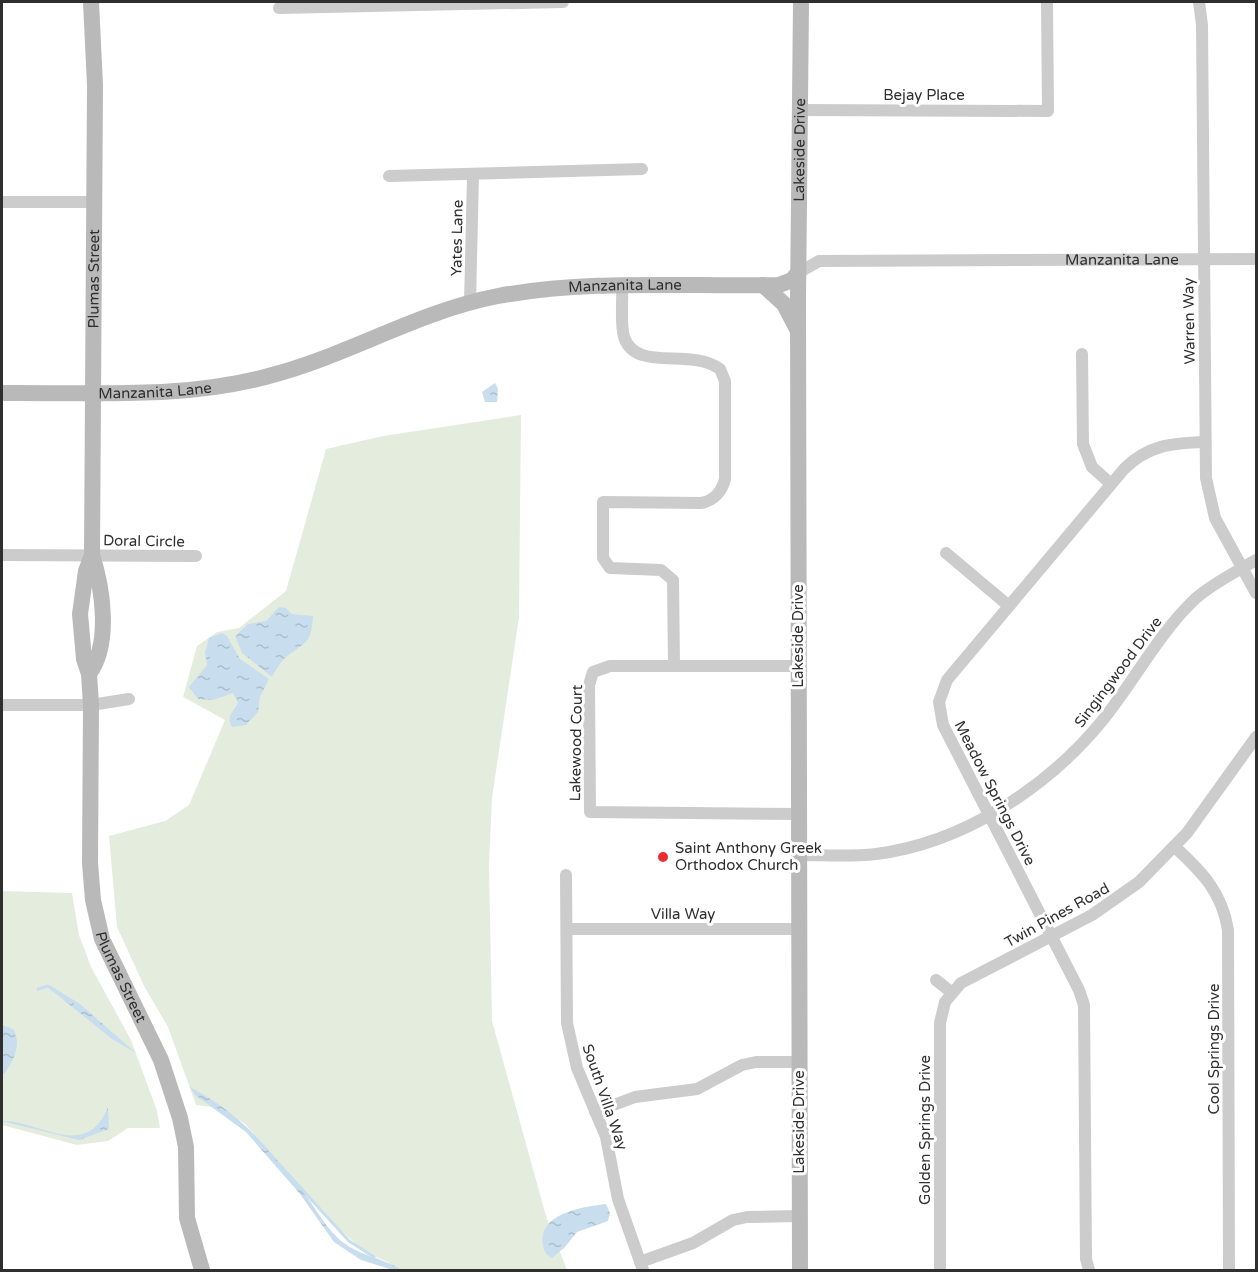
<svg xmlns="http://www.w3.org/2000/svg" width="1258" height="1272" font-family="'Varela Round',sans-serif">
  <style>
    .green { fill: #e4eddd }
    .water { fill: url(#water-ripples) }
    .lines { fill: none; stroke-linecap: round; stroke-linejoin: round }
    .stream { stroke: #c8dded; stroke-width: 3 }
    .street { stroke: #ccc; stroke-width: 12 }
    .secondary { stroke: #b9b9b9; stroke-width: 16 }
    .poi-dot { fill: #ec2c2e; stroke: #fff; stroke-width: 2 }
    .labels { text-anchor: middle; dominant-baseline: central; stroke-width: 6; stroke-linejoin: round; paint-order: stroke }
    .street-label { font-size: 15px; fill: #2f2f2f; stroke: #fff }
    .poi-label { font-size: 15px; fill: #2f2f2f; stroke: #fff; text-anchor: start }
  </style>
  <defs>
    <pattern id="water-ripples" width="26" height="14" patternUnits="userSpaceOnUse" patternTransform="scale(1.5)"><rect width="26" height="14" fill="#c8dded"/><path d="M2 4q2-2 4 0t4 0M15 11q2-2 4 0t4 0" fill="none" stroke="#acbecc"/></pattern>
  </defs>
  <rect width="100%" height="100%" fill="#fff"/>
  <g class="green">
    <polygon points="521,415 519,617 492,798 489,865 492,1021 546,1216 567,1270 395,1270 388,1262 366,1253 327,1218 245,1124 221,1108 196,1105 168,1027 144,986 117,927 109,836 165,821 189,805 225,720 183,697 197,646 217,632 239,628 286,591 326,449 383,436"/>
    <polygon points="2,891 72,893 79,935 91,967 131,1040 157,1111 160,1128 128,1128 108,1141 77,1145 2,1125"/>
  </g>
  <g class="water">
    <polygon points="495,383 498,389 497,402 485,402 482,392"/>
    <path d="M 279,607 L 286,608 L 292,614 L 313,616 C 311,644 307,641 286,657 C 281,661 276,670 272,677 L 242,653 L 235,636 L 248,624 L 266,621 Z"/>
    <path d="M 222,633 L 227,636 L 240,659 L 269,679 L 260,697 L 258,712 L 246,725 L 232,727 C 226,716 233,712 238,703 L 233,693 L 213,700 L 198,699 L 189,687 L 207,665 L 205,652 L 209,638 Z"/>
    <polygon points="51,986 80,1004 136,1053 112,1039 50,989"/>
    <path d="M 2,1025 L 13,1029 C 23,1044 12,1065 2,1076 Z"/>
    <path d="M 190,1087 C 244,1116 267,1147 304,1193 C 315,1207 324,1225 337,1237 C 354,1255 382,1257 402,1270 L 393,1270 L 361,1260 L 334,1242 L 300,1194 L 246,1132 L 195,1095 Z"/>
    <path d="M 108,1107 L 109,1129 L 79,1140 L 2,1121 C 39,1120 86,1162 108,1107 Z"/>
    <path d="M 606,1204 L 610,1213 L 608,1221 L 577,1232 L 565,1247 L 552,1258 L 546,1254 C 529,1215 580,1207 606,1204 Z"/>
  </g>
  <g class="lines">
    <g class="stream">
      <polyline points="38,989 48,986 54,990"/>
      <polyline points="279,1164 349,1241 374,1257"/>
    </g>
    <g class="street">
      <polyline points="1199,2 1202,25 1206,478 1215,518 1256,593"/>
      <polyline points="279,8 563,2"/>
      <polyline points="800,110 1048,111 1047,2"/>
      <polyline points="389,176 642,169"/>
      <polyline points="2,202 94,202"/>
      <path id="s1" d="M 798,273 L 819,261 L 1256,259"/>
      <path d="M 622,286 C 623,302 620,322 624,337 C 636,373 690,347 720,369 L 725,381 L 725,479 C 722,491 714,501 701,503 L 603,502 L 603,558 L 610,568 L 661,570 L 673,580 L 674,665"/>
      <polyline points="470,303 473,175"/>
      <polyline points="1082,354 1083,444 1092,467 1111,484"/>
      <polyline points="946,553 1009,606"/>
      <polyline points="2,555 196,556"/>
      <polyline points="798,666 610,666 593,672 589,685 590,812 799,814"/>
      <polyline points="2,705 91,705 129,699"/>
      <path d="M 1175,847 C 1202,872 1222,892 1228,930 L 1229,1270"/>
      <path d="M 799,855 C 824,855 850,857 876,854 C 963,843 1047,788 1102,721 C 1134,682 1158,634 1195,599 C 1213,583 1236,572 1256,560"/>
      <polyline points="566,875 567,1023 577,1068 606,1137 618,1199 643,1270"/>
      <polyline points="567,929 799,929"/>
      <polyline points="936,980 951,992"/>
      <polyline points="595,1112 635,1097 697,1089 742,1065 756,1062 799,1062"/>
      <polyline points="640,1262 693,1243 733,1220 747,1217 799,1216"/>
      <polyline points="940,1270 940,1023 945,1002 961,983 1092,915 1139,882 1187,833 1256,737"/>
      <path d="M 1089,1270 L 1086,1259 L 1084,1005 L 1079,990 L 943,725 L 939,702 L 947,680 L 1124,469 C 1148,445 1172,443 1205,442"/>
    </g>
    <g class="secondary">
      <polyline points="763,285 784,304 797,329"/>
      <path id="s2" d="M 2,393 C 93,392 188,400 276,374 C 352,353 420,311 498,296 C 591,279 685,287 779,285 L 792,280 L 798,273"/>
      <path id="s3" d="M 92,555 L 86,571 L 80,614 L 84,659 L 89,674 L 91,705 L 90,863 L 93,900 L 102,939 L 161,1060 L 180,1118 L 186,1147 L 187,1218 L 202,1270"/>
      <path id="s4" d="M 89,674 C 111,644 103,589 92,555 L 95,85 L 91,2"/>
      <path id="s5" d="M 800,1270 L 798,300 L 801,2"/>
    </g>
  </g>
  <circle class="poi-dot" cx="663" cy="857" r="6"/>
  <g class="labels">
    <g class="street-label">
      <text x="924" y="95">Bejay Place</text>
      <text stroke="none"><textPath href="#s5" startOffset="1120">Lakeside Drive</textPath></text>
      <text transform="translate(457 238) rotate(-89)">Yates Lane</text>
      <text stroke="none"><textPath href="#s1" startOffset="327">Manzanita Lane</textPath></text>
      <text stroke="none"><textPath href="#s4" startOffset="399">Plumas Street</textPath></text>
      <text stroke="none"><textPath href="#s2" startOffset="639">Manzanita Lane</textPath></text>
      <text transform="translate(1189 321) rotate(-91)">Warren Way</text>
      <text stroke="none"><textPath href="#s2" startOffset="153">Manzanita Lane</textPath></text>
      <text transform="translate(144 541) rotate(1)">Doral Circle</text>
      <text transform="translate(798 636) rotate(-90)">Lakeside Drive</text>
      <text transform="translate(1118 672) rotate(-53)">Singingwood Drive</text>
      <text transform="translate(576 743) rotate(-89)">Lakewood Court</text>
      <text transform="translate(995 793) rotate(63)">Meadow Springs Drive</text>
      <text x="683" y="914">Villa Way</text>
      <text transform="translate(1057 915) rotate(-29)">Twin Pines Road</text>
      <text stroke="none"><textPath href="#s3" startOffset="430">Plumas Street</textPath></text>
      <text transform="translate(1214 1049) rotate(-90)">Cool Springs Drive</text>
      <text transform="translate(605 1097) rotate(71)">South Villa Way</text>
      <text transform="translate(799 1122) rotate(-90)">Lakeside Drive</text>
      <text transform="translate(925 1130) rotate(-90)">Golden Springs Drive</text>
    </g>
    <g class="poi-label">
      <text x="675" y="848">Saint Anthony Greek<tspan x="675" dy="17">Orthodox Church</tspan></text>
    </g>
  </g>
  <rect width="1258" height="1272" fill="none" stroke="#2f2f2f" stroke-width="6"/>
</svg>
